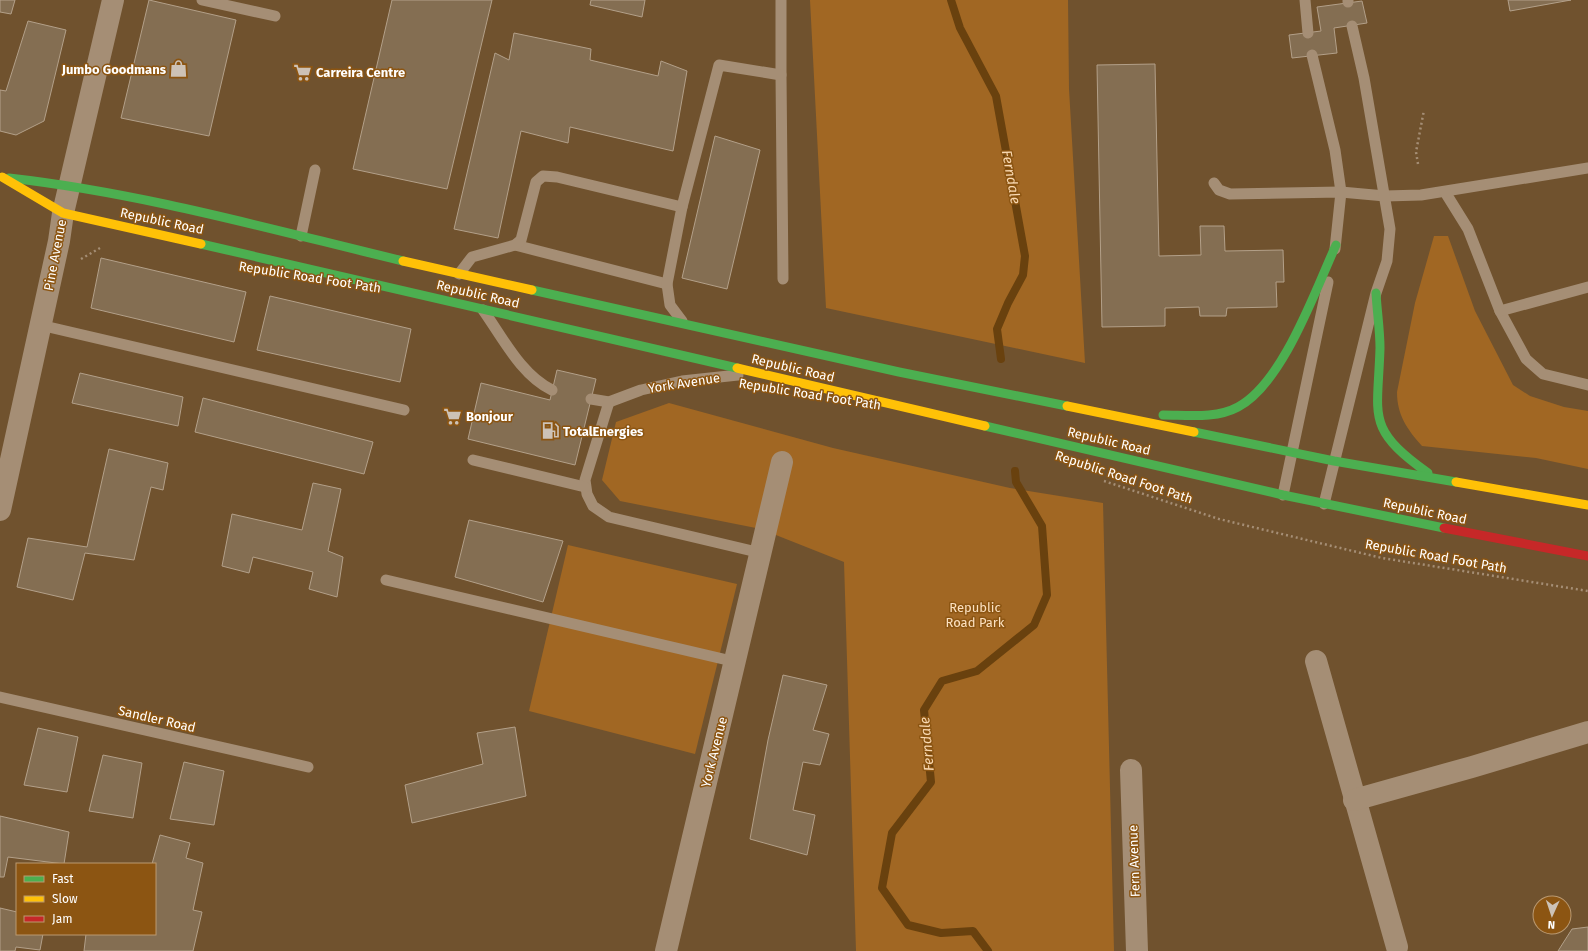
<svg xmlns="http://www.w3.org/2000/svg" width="1588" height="951" font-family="'Fira Sans',sans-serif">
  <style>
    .green { fill: #a16723 }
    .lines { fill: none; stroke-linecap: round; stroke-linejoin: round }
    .stream { stroke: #69410e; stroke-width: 8 }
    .building { fill: #846e52; stroke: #b3a089 }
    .path { stroke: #a58e75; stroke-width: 2.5; stroke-dasharray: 2 3; stroke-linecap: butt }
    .lane { stroke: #a58e75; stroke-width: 11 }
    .street { stroke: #a58e75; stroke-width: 22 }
    .fast { stroke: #4caf50; stroke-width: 9 }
    .slow { stroke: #ffc107; stroke-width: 9 }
    .jam { stroke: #c62828; stroke-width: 9 }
    .labels { text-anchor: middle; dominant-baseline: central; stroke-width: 3; stroke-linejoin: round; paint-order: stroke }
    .poi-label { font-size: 13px; font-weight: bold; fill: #fff; stroke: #8c5512; text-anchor: start }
    .street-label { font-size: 13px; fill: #fff; stroke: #8c5512 }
    .park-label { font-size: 13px; fill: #fce1c0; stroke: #8c5512 }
    .water-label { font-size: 14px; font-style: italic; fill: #f9d9b2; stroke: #8c5512 }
  </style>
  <rect width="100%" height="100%" fill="#70522e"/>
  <g class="green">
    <polygon points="810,0 1068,0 1069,89 1085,363 826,308"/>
    <path d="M 1434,236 L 1448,236 L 1475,311 L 1513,385 L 1530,396 L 1564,407 L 1588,411 L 1588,469 L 1536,458 L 1422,446 C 1407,429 1397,415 1397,392 L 1415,303 Z"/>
    <polygon points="669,403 833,448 1010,488 1103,503 1114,951 856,951 844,562 761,529 620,501 602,480 616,422"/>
    <polygon points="568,545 737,584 695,754 529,711"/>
  </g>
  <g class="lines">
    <g class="stream">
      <polyline points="951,0 960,28 996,96 1025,256 1023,275 1008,303 997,329 1001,359"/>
      <polyline points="988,951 973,931 941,933 908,925 882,888 892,833 931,782 924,710 942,681 977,671 1034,625 1047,595 1042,526 1016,482 1015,471"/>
    </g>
  </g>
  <g class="building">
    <polygon points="0,0 15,0 11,14 0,12"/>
    <polygon points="149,0 236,20 209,136 121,118"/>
    <polygon points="392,0 492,0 447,189 353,169"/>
    <polygon points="591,0 645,0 642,17 590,5"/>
    <polygon points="1508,0 1571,0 1510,11"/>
    <polygon points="1362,1 1367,23 1334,28 1337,53 1292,58 1289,35 1321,31 1317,7"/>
    <polygon points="28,21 66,30 44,121 16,135 0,131 0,90 6,91"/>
    <polygon points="514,33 591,49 590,60 658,76 661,61 687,71 673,151 570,127 568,143 521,131 498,238 454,229 495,53 509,60"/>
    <polygon points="1155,64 1159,256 1201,255 1200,226 1224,226 1225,251 1283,250 1284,282 1276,282 1277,307 1227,308 1226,316 1200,316 1199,307 1165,308 1165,326 1102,327 1097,65"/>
    <polygon points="715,136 760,150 727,289 682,278"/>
    <polygon points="101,258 246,292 234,342 91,308"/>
    <polygon points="270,296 411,329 400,382 257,350"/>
    <polygon points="557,370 596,379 575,465 468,439 481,383 550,400"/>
    <polygon points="80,373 183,397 178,426 72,403"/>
    <polygon points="203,398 373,442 364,474 195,432"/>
    <polygon points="109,449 168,463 163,490 151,487 134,560 85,553 73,600 17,587 28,538 87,547"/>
    <polygon points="313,483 341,489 328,551 343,557 337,597 309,589 313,572 253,557 249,573 222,566 232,514 302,530"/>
    <polygon points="469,520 563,541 543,602 455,577"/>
    <polygon points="783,675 827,685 813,730 829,734 820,765 803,762 793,810 815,815 807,855 750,839 768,740"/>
    <polygon points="515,727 526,796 412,823 405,785 483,764 477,733"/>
    <polygon points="38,728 78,737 67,792 24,785"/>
    <polygon points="103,755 142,763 133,818 89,811"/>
    <polygon points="184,762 224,771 214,825 170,819"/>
    <polygon points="0,816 69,832 64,864 8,857 4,877 0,877"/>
    <polygon points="160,835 190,843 186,858 203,863 193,910 202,912 193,951 84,951 86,934 155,934 155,864 152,864"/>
    <polygon points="0,908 17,912 17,934 43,934 40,950 16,947 15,951 0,951"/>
    <polygon points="1588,927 1588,951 1558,951 1572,929"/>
  </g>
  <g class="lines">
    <g class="path">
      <polyline points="1418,164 1416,152 1424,110"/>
      <polyline points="81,259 100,248"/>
      <polyline points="1104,481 1219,519 1382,558 1588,591"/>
    </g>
    <g class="lane">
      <polyline points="202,0 275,16"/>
      <polyline points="1305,0 1308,33"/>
      <polyline points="1348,0 1348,2"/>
      <polyline points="1312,55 1335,150 1341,192 1335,249"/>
      <polyline points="781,75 781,0"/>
      <polyline points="1214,183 1219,190 1230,194 1341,192 1385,196 1421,195 1588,168"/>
      <polyline points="1445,192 1468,229 1500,311 1526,359 1543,374 1588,385"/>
      <polyline points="301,236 315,170"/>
      <polyline points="515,245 667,284"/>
      <polyline points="459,274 472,257 515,245 521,240 536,182 543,176 557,177 682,207"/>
      <path d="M 483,310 C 503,338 521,375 552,390"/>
      <polyline points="1500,311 1588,287"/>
      <polyline points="682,321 670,305 667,284 682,207 719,65 781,75 783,279"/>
      <polyline points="40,325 404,410"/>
      <polyline points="591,399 609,402 641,390 682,381 738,375"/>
      <polyline points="609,402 585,480 587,494 593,506 609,517 761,553"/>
      <polyline points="473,460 585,487"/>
      <polyline points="1283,495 1328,282"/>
      <polyline points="1324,504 1376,293 1387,261 1390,229 1364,78 1352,26"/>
      <polyline points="386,580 736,662"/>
      <polyline points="0,697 308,767"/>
    </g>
    <g class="street">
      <polyline points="0,510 59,241 63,213 113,0"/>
      <polyline points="1316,661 1397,947"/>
      <polyline points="1131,770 1137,951"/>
      <polyline points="1354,800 1472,767 1588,732"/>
      <polyline points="666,951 782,462"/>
    </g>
    <g class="fast">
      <path d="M 9,178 C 143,193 273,230 403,261"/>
      <polyline points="201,244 737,368"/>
      <polyline points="532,290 899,372 1067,406"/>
      <path d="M 1376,293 C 1377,311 1380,330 1380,348 C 1378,417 1365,428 1428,473"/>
      <path d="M 1163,415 C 1187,415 1216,419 1238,407 C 1283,383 1315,291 1336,245"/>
      <polyline points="985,426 1283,495 1444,528"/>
      <polyline points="1194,432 1334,461 1456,482"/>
    </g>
    <g class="slow">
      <polyline points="2,177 63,213 201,244"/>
      <polyline points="403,261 532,290"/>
      <polyline points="737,368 985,426"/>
      <polyline points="1067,406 1194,432"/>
      <polyline points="1456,482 1588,505"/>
    </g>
    <polyline class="jam" points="1444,528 1588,556"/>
  </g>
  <defs>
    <symbol id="shop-bare" viewBox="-9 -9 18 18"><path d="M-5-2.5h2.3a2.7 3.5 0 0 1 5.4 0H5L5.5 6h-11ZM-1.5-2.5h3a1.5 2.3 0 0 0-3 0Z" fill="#cdc2b6" stroke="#8c5512" stroke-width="2.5" paint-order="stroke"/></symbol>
    <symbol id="supermarket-bare" viewBox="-9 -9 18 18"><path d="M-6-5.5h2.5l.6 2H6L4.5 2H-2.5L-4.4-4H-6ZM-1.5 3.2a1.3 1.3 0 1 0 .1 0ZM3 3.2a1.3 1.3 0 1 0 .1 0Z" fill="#cdc2b6" stroke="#8c5512" stroke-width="2.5" paint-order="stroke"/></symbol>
    <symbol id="fuel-bare" viewBox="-9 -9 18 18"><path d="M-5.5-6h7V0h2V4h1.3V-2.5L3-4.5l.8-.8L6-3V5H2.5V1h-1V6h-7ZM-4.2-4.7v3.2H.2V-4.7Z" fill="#cdc2b6" stroke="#8c5512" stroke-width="2.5" paint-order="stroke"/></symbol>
  </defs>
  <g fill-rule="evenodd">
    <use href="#shop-bare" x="166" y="56" width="25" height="25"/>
    <use href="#supermarket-bare" x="290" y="60" width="25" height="25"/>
    <use href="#supermarket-bare" x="440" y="404" width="25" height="25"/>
    <use href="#fuel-bare" x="538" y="418" width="25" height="25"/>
  </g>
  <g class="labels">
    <g class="poi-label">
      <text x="166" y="69" text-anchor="end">Jumbo Goodmans</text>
      <text x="316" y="72">Carreira Centre</text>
      <text x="466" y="416">Bonjour</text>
      <text x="563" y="431">TotalEnergies</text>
    </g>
    <g class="street-label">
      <text transform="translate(162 221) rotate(12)">Republic Road</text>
      <text transform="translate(55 255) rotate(-79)">Pine Avenue</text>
      <text transform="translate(310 277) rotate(9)">Republic Road Foot Path</text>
      <text transform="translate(478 294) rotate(13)">Republic Road</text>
      <text transform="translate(793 368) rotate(13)">Republic Road</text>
      <text transform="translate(684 383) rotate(-9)">York Avenue</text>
      <text transform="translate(810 394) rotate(9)">Republic Road Foot Path</text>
      <text transform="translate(1109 441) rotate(13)">Republic Road</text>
      <text transform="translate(1124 477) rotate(18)">Republic Road Foot Path</text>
      <text transform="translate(1425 511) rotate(12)">Republic Road</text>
      <text transform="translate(1436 556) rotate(10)">Republic Road Foot Path</text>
      <text transform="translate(157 719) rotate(13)">Sandler Road</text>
      <text transform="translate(714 752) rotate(-76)">York Avenue</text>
      <text transform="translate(1134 861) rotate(-92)">Fern Avenue</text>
    </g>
    <g class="park-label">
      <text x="975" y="607">Republic<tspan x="975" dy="15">Road Park</tspan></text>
    </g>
    <g class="water-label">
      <text transform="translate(1011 177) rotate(80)">Ferndale</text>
      <text transform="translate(927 744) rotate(-95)">Ferndale</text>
    </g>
  </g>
  <rect x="16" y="863" width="140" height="72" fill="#8c5512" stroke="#ba9971"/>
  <rect x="24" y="876" width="20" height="6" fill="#4caf50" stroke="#ba9971"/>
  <text x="52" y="883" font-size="12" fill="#ffffff">Fast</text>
  <rect x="24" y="896" width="20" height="6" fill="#ffc107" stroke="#ba9971"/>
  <text x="52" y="903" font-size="12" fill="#ffffff">Slow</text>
  <rect x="24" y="916" width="20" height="6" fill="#c62828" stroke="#ba9971"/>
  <text x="52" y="923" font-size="12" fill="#ffffff">Jam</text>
  <g transform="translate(1552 915) rotate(183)"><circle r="19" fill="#8c5512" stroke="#ba9971"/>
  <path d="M0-3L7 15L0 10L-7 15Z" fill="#cdc2b6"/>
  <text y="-6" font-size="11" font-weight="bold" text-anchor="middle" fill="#ffffff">N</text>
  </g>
</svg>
